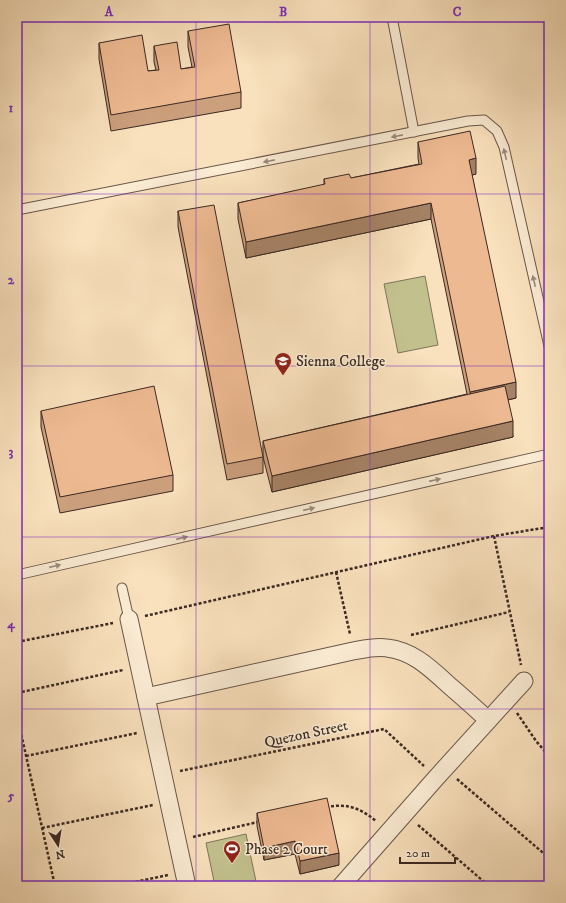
<svg xmlns="http://www.w3.org/2000/svg" width="566" height="903" font-family="'IM FELL DW Pica',serif">
  <style>
    .grass { fill: #c2c18e; stroke: #7e7558 }
    .lines { fill: none; stroke-linecap: round; stroke-linejoin: round }
    .service-casing { stroke: #6a574a; stroke-width: 11 }
    .minor-casing { stroke: #6a574a; stroke-width: 19 }
    .path { stroke: #3b2923; stroke-width: 2.5; stroke-dasharray: 3 2; stroke-linecap: butt }
    .service { stroke: #fbecd4; stroke-width: 9 }
    .minor { stroke: #fbecd4; stroke-width: 17 }
    .wall { fill: #cc9f7d; stroke: #3b2923 }
    .shaded-wall { fill: #a68266; stroke: #3b2923 }
    .building { fill: #edb991; stroke: #3b2923 }
    .oneway { fill: #9b8a7c }
    .grid { fill: none; stroke: #7b2cbf; stroke-width: 1; stroke-opacity: 0.55 }
    .labels { text-anchor: middle; dominant-baseline: central; stroke-width: 3; stroke-linejoin: round; paint-order: stroke }
    .poi-label { font-size: 15px; fill: #3b2923; stroke: #fbecd4; text-anchor: start }
    .street-label { font-size: 15px; fill: #3b2923; stroke: #fbecd4 }
    .neatline { fill: none; stroke: #7b2cbf; stroke-width: 1.5 }
    .grid-label { font-size: 13px; text-anchor: middle; font-weight: bold; fill: #7b2cbf }
  </style>
  <rect width="100%" height="100%" fill="#f9e1bd"/>
  <filter id="stains"><feTurbulence type="fractalNoise" baseFrequency=".005" numOctaves="4"/><feColorMatrix values="0 0 0 0 .2 0 0 0 0 .09 0 0 0 0 .02 0 0 0 .5 -.17"/></filter>
  <radialGradient id="worn" r=".72"><stop offset=".6" stop-color="#630" stop-opacity="0"/><stop offset="1" stop-color="#630" stop-opacity=".3"/></radialGradient>
  <g class="grass">
    <polygon points="425,276 438,345 398,353 384,284"/>
    <polygon points="246,834 257,886 215,886 206,843"/>
  </g>
  <g class="lines">
    <defs>
      <g id="service">
        <polyline points="392,17 414,132"/>
        <polyline points="17,210 468,121 484,120 497,131 504,147 549,346"/>
        <polyline points="17,575 549,454"/>
        <polyline points="122,588 129,619"/>
      </g>
      <g id="minor">
        <polyline points="129,619 187,886"/>
        <path d="M 146,697 L 353,651 C 364,649 376,646 387,648 C 414,651 432,670 451,687 C 464,698 476,709 488,720"/>
        <polyline points="341,886 436,778 524,681"/>
      </g>
    </defs>
    <use href="#service" class="service-casing"/>
    <use href="#minor" class="minor-casing"/>
    <g class="path">
      <polyline points="494,536 521,665"/>
      <polyline points="336,572 350,634"/>
      <polyline points="145,616 494,536 549,527"/>
      <polyline points="411,635 509,612"/>
      <polyline points="17,642 113,623"/>
      <polyline points="17,693 123,670"/>
      <polyline points="517,713 536,741 549,756"/>
      <polyline points="17,715 55,886"/>
      <polyline points="26,756 137,733"/>
      <polyline points="180,771 384,729 424,766"/>
      <polyline points="457,779 549,858"/>
      <path d="M 326,807 C 347,803 360,808 376,821"/>
      <polyline points="418,825 489,886"/>
      <polyline points="42,828 153,805"/>
      <polyline points="193,837 258,822"/>
      <polyline points="366,882 371,886"/>
      <polyline points="116,886 168,875"/>
    </g>
    <use href="#service" class="service"/>
    <use href="#minor" class="minor"/>
  </g>
  <g class="wall">
    <polygon points="188,31 241,92 241,108 111,131 99,59 99,43 148,71 156,70 154,62 154,46 181,69 192,67 188,47"/>
    <polygon points="418,142 476,174 472,175 516,398 508,400 513,437 272,492 263,457 263,441 467,394 431,219 246,258 238,219 238,203 324,185 324,179 351,178 419,164 418,158"/>
    <polygon points="178,211 263,457 263,473 227,480 178,227"/>
    <polygon points="41,411 173,475 173,491 60,513 41,427"/>
    <polygon points="257,813 339,865 300,874 295,854 264,860 257,826"/>
  </g>
  <g class="shaded-wall">
    <polygon points="476,158 476,174 469,176 469,160"/>
    <polygon points="431,203 431,219 246,258 246,242"/>
    <polygon points="516,382 516,398 470,408 470,392"/>
    <polygon points="513,421 513,437 272,492 272,476"/>
    <polygon points="295,841 295,854 264,860 264,848"/>
    <polygon points="339,853 339,865 300,874 300,861"/>
  </g>
  <g class="building">
    <polygon points="229,24 241,92 111,115 99,43 142,35 148,71 159,70 154,46 177,42 181,69 195,67 188,31"/>
    <polygon points="470,131 476,158 469,160 516,382 470,392 431,203 246,242 238,203 325,184 324,179 349,174 351,178 422,164 418,142"/>
    <polygon points="214,205 263,457 227,464 178,211"/>
    <polygon points="154,386 173,475 60,497 41,411"/>
    <polygon points="505,386 513,421 272,476 263,441"/>
    <polygon points="327,798 339,853 300,861 295,841 264,848 257,813"/>
  </g>
  <defs><path id="oneway-solid" d="M-6-.8H1V-3.2L6.5 0L1 3.2V.8H-6Z"/></defs>
  <g class="oneway">
    <use href="#oneway-solid" transform="translate(397 136) rotate(169)"/>
    <use href="#oneway-solid" transform="translate(505 154) rotate(-103)"/>
    <use href="#oneway-solid" transform="translate(269 161) rotate(169)"/>
    <use href="#oneway-solid" transform="translate(534 281) rotate(-103)"/>
    <use href="#oneway-solid" transform="translate(435 480) rotate(-13)"/>
    <use href="#oneway-solid" transform="translate(309 509) rotate(-13)"/>
    <use href="#oneway-solid" transform="translate(182 538) rotate(-13)"/>
    <use href="#oneway-solid" transform="translate(55 566) rotate(-13)"/>
  </g>
  <path class="grid" d="M 196,17 L 196,886M 370,17 L 370,886M 17,194 L 549,194M 17,366 L 549,366M 17,537 L 549,537M 17,709 L 549,709"/>
  <defs>
    <symbol id="university-pin" viewBox="-11 -11 22 30"><path d="M0 17L-7.5 6A9.5 9.5 0 1 1 7.5 6Z" fill="#8f2418" stroke="#fbecd4"/><path d="M0-5L7-2L0 1L-7-2ZM-4 1L0 2.5L4 1V4Q0 6-4 4Z" fill="#fff"/></symbol>
    <symbol id="stadium-pin" viewBox="-11 -11 22 30"><path d="M0 17L-7.5 6A9.5 9.5 0 1 1 7.5 6Z" fill="#8f2418" stroke="#fbecd4"/><path d="M0-5a6.5 5 0 1 0 0 10a6.5 5 0 1 0 0-10ZM-3.5-1.8h7v3.6h-7Z" fill="#fff"/></symbol>
  </defs>
  <g fill-rule="evenodd">
    <use href="#university-pin" x="273" y="351" width="20" height="27"/>
    <use href="#stadium-pin" x="222" y="839" width="20" height="27"/>
  </g>
  <g class="labels">
    <g class="poi-label">
      <text x="296" y="361">Sienna College</text>
      <text x="245" y="849">Phase 2 Court</text>
    </g>
    <g class="street-label">
      <text transform="translate(306 734) rotate(-12)">Quezon Street</text>
    </g>
  </g>
  <rect width="566" height="903" fill="none" stroke="#f9e1bd" stroke-width="44"/>
  <g transform="translate(58 845) rotate(168)" stroke="#fbecd4" stroke-width="3" paint-order="stroke">
  <path d="M0-3L7 15L0 10L-7 15Z" fill="#3b2923"/>
  <text y="-6" font-size="11" font-weight="bold" text-anchor="middle" fill="#3b2923">N</text>
  </g>
  <path d="M400 857v6h55v-6" fill="none" stroke="#3b2923" stroke-width="2"/>
  <text x="406" y="857" font-size="12" fill="#3b2923" stroke="#fbecd4" stroke-width="3" paint-order="stroke">20 m</text>
  <rect x="22" y="22" width="522" height="859" class="neatline"/>
  <g class="grid-label">
    <text x="109" y="16">A</text>
    <text x="283" y="16">B</text>
    <text x="457" y="16">C</text>
    <text x="11" y="112">1</text>
    <text x="11" y="284">2</text>
    <text x="11" y="456">3</text>
    <text x="11" y="628">4</text>
    <text x="11" y="800">5</text>
  </g>
  <rect width="100%" height="100%" filter="url(#stains)"/>
  <rect width="100%" height="100%" fill="url(#worn)"/>
</svg>
